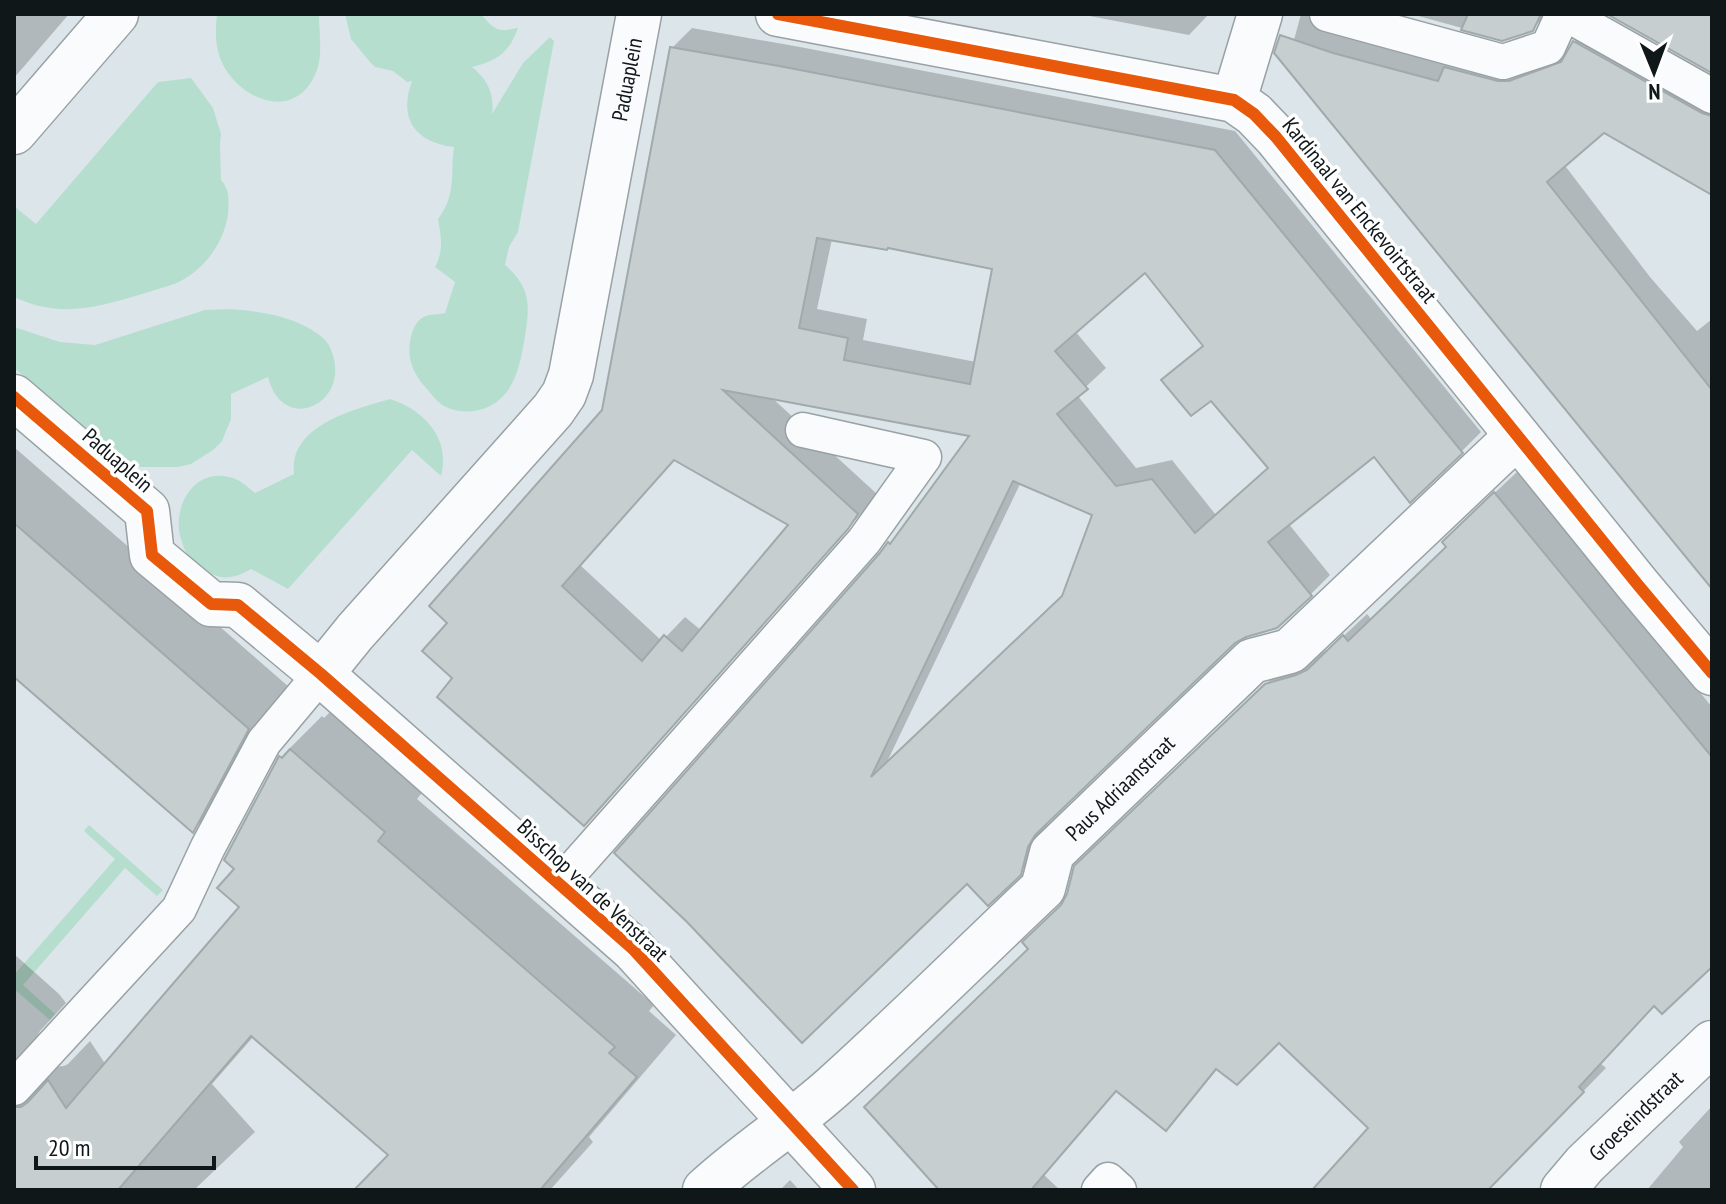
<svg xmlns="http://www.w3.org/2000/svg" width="1726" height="1204" font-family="'PT Sans Narrow',sans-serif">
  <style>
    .green { fill: #b6decf }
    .shadow { fill: #0003; fill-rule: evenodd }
    .building { fill: #c6ced0; stroke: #a1aaab; stroke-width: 2; fill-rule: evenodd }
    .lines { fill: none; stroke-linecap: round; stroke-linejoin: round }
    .service-casing { stroke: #99a1a4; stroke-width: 37 }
    .minor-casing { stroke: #99a1a4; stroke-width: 47 }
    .service { stroke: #fafbfc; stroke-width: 34 }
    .minor { stroke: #fafbfc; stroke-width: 44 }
    .cycleway-casing { stroke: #fff; stroke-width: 17 }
    .cycleway { stroke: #e8590c; stroke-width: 12 }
    .labels { text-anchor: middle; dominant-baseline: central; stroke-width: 7; stroke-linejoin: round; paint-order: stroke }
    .street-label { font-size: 22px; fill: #101719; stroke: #fff }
  </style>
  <rect width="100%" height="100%" fill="#dce6ea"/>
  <g class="green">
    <path d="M 217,14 L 319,14 C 319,32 323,53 317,70 C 298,122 242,103 222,63 C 215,47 215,31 217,14 Z"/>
    <path d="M 345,14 L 481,14 C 488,22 494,31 506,30 C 510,30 514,28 518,28 C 509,53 497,61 472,67 C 487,79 495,94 492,114 L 523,63 L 550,37 L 554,41 L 518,232 L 509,247 L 505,265 C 531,287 530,305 525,336 C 522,354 519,373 509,389 C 495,410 467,418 444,406 C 437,402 432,395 427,389 C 412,373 405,355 412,333 C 414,327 417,321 422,318 C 429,313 438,315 445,313 L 455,282 L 435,267 C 444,250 441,237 438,219 C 457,194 450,174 454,147 C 415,142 398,119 412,81 L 407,82 L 393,71 L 375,67 L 370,62 L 351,39 Z"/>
    <path d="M 191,78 L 213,108 L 221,134 L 220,143 L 221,180 C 230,189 229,202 228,214 C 224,244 202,273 174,284 C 163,288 151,291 139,295 C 94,308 58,318 14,297 L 14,206 L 36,224 L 158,82 Z"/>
    <path d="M 229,309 C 259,311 298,316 323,338 C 329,343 332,351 334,359 C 345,407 282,433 268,377 L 231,394 L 231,419 L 222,441 L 213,450 L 191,464 L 178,467 L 129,467 L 14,368 L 14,327 L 60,342 L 95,345 L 205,310 Z"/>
    <path d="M 390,399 C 424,410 451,438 441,476 L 412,450 L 288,589 L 251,569 C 236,578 221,582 206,570 C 200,565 192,560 187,554 C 184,549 182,542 180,536 C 173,506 194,468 229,477 C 239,479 247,486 255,493 L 294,474 C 289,425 353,410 390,399 Z"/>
    <polygon points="89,825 163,890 157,896 125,868 23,985 55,1014 50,1020 14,989 14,975 115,859 84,831"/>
  </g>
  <g class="shadow">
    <polygon points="14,14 69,14 14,78"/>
    <polygon points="1079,14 1209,14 1189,35"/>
    <polygon points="1301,14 1334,14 1528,65 1569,51 1574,42 1591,25 1712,93 1712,193 1604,130 1550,157 1566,167 1650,277 1697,331 1712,319 1712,586 1287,66"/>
    <polygon points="1411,14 1547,14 1532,29 1502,39"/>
    <path d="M 692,28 L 800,47 L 1235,131 L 1481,432 L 1461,452 L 1374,454 L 1288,523 L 1330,575 L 1310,595 L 1233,641 L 1053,815 L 1047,825 L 1040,853 L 1019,873 L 967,881 L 802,1040 L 881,556 L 890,543 L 904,528 L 972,435 L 771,397 L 877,494 L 868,506 L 604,804 L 584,824 L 455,678 L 450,623 L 604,411 L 672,48 ZM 832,239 L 888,246 L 994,268 L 976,362 L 863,340 L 867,319 L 817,309 ZM 1145,270 L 1204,344 L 1164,380 L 1211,398 L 1270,467 L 1216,515 L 1172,460 L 1136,468 L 1077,395 L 1106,368 L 1075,331 ZM 675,458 L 792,524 L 702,631 L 685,617 L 662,641 L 580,565 ZM 1021,482 L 1094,514 L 1064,596 L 886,764 Z"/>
    <polygon points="14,447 289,687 234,789 193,830 14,675"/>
    <polygon points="1518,471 1712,707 1712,964 1655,1004 1600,1063 1606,1068 1487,1190 1315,1190 1371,1128 1279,1040 1218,1068 1188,1105 1165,1128 1118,1089 1044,1175 1060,1190 942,1190 1030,948 1064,904 1100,843 1290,661 1321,653 1332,647 1367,614 1372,620 1448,547 1467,519"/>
    <polygon points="333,709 425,789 417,799 654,1005 649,1011 676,1035 589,1137 593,1142 550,1190 357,1190 391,1155 254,1036 212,1084 255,1132 194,1190 14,1190 14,954 59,994 66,1003 40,1031 35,1040 52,1067 64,1066 68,1064 90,1041 106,1065 242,906 237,868 226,860 281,757 322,716 324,718"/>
    <polygon points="1712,1106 1712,1190 1647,1190 1683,1147 1679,1142"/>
    <polygon points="790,1180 799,1190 780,1190"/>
  </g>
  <g class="building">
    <polygon points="1468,14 1541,14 1533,31 1502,41 1461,30"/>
    <polygon points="1607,14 1712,14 1712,73"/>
    <polygon points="1280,35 1333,53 1438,81 1444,67 1498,81 1509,81 1561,62 1573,41 1702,113 1712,116 1712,195 1604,133 1547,182 1712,390 1712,589 1274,53"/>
    <path d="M 670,47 L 779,66 L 1215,150 L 1463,453 L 1410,503 L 1374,457 L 1268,542 L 1312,596 L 1277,628 L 1246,637 L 1235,643 L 1035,835 L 1028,847 L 1021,875 L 988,906 L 967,884 L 802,1043 L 687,922 L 614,853 L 879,554 L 888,542 L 890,544 L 969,436 L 723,390 L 858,514 L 848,529 L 584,826 L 437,697 L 452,678 L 422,651 L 447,623 L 429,606 L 602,410 ZM 817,238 L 887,250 L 888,248 L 992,269 L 970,384 L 844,360 L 848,338 L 799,328 ZM 1145,273 L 1203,346 L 1161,380 L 1191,416 L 1211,401 L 1268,468 L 1195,533 L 1152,479 L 1116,486 L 1057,414 L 1088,389 L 1055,351 ZM 674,460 L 788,525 L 682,651 L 664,635 L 642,661 L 562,586 ZM 1013,481 L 1092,515 L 1062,596 L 871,777 Z"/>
    <polygon points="1494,492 1712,757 1712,967 1662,1014 1654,1006 1579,1087 1584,1092 1488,1190 1312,1190 1368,1128 1279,1043 1237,1085 1216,1069 1166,1131 1116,1091 1031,1190 939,1190 864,1107 1028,949 1022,942 1061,905 1067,894 1074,866 1265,684 1296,675 1307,670 1343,635 1348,641 1446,547 1442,542"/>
    <polygon points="14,523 249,729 193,833 14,677"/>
    <polygon points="290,749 385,832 378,841 615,1047 609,1053 637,1077 540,1190 354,1190 388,1155 251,1036 118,1190 14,1190 14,1107 21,1107 28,1102 48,1080 66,1108 239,907 217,888 234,869 224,860 279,756 282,758"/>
  </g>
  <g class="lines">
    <defs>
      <g id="service">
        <polyline points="1327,14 1503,62 1548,47 1563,14"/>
        <polyline points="1566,14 1712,96"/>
        <polyline points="560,884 864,541 924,457 803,430"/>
        <polyline points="14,1088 179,909 208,847 264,742 321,674"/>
        <polyline points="1099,1190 1108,1180 1119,1190"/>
      </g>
      <g id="minor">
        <polyline points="778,14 1234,100 1254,114 1276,137 1638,585 1712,673"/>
        <polyline points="1234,100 1260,14"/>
        <polyline points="14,132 116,14"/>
        <polyline points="14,397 147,511 152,555 211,604 238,605 321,674 633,949 853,1190"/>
        <path id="s1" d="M 321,674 L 355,632 L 553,410 L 564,394 L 571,375 L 639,14"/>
        <path id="s2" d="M 705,1190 C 746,1152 793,1123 834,1086 C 905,1022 973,954 1043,888 L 1052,853 L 1252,661 L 1290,651 L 1517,436"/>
        <path id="s3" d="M 1563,1190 L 1585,1164 L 1712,1043"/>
      </g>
    </defs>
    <use href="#service" class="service-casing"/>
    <use href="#minor" class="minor-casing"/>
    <use href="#service" class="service"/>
    <use href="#minor" class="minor"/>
    <defs>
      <g id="cycleway">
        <polyline points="778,14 1234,100 1254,114 1276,137 1638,585 1712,673"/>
        <polyline points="14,397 147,511 152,555 211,604 238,605 321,674 633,949 853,1190"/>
      </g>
    </defs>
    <use href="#cycleway" class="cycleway-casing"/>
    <use href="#cycleway" class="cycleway"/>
  </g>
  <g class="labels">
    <g class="street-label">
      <text stroke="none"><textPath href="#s1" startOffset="692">Paduaplein</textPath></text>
      <text transform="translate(1360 210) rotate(51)">Kardinaal van Enckevoirtstraat</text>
      <text transform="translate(118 460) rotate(41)">Paduaplein</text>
      <text stroke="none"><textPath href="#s2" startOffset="584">Paus Adriaanstraat</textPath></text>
      <text transform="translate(593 890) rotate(43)">Bisschop van de Venstraat</text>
      <text stroke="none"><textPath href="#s3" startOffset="104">Groeseindstraat</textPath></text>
    </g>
  </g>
  <rect width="1726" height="1204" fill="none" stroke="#101719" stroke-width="32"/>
  <g transform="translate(1654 72) rotate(179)" stroke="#ffffff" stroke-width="6" paint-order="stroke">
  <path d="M0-6L14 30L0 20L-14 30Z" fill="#101719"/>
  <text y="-12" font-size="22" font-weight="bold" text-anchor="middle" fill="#101719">N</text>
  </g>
  <path d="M36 1156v12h178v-12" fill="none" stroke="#101719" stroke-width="4"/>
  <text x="48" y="1156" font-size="24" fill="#101719" stroke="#ffffff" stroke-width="6" paint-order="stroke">20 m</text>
</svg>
